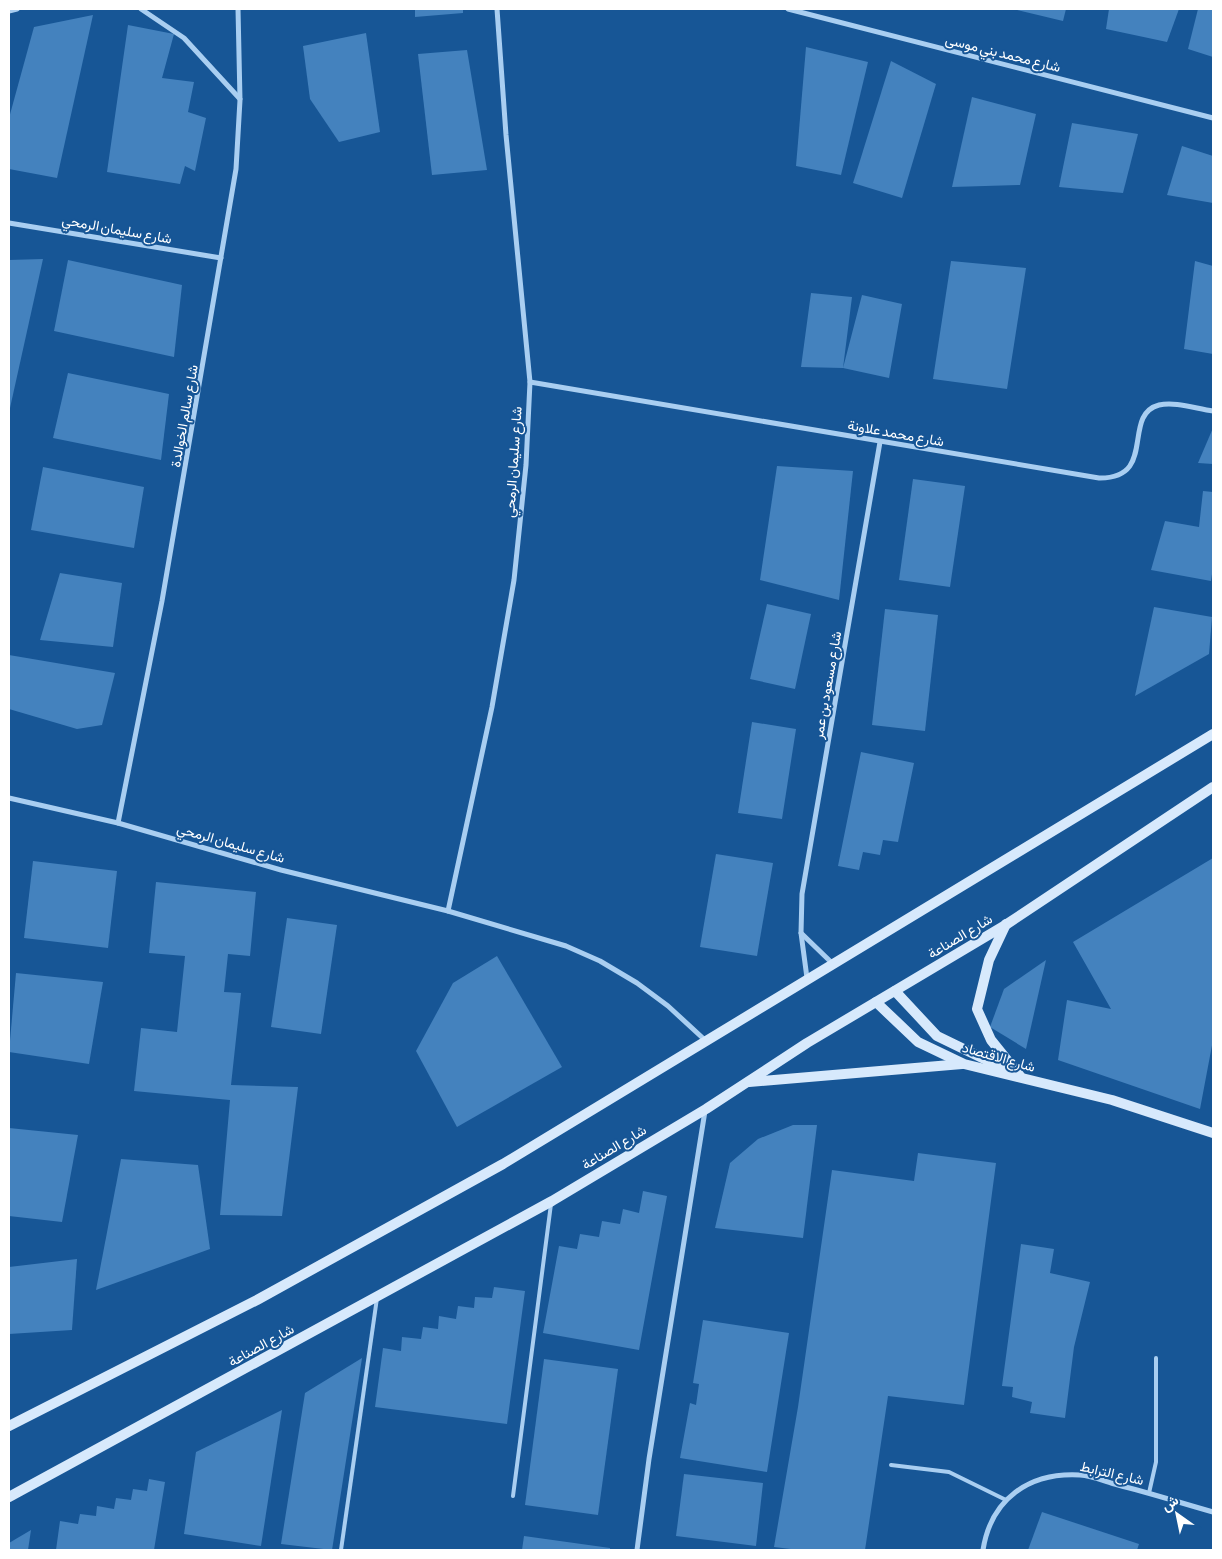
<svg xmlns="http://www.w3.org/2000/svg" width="1222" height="1559" font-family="'Asap Condensed',Vazirmatn,sans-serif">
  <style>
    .building { fill: #4482be }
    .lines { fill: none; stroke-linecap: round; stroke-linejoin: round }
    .lane { stroke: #a9cef1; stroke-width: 4 }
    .street { stroke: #a9cef1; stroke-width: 5 }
    .secondary { stroke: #d7e9fc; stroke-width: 10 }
    .labels { text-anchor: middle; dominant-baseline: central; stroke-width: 4; stroke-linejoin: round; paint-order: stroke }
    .street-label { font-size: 14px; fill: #fff; stroke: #175696 }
  </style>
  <rect width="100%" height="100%" fill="#175696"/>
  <g class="building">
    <polygon points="415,9 463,9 463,13 415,17"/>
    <polygon points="1013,9 1066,9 1063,21"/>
    <polygon points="1109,9 1179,9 1167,42 1106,29"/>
    <polygon points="1198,9 1213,9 1213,57 1188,49"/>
    <polygon points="93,15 57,178 9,169 9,118 34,27"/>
    <polygon points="128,25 174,34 162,78 194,82 188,112 206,118 195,171 185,166 180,184 107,172"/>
    <polygon points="366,33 380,132 339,142 310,99 303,46"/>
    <polygon points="806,47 868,62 841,175 796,166"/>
    <polygon points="467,50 487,170 432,175 418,54"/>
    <polygon points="891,61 936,84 902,198 853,183"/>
    <polygon points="972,97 1036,114 1020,185 952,187"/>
    <polygon points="1072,123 1138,134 1123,193 1059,187"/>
    <polygon points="1182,146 1213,156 1213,203 1167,195"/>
    <polygon points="43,259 10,408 9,408 9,260"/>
    <polygon points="68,260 182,285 174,357 54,331"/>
    <polygon points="951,261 1026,268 1007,389 933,379"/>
    <polygon points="1195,261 1213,266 1213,354 1184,349"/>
    <polygon points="811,293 852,297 843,368 862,295 902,304 889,378 843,368 801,367"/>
    <polygon points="68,373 169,394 161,460 53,438"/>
    <polygon points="1213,428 1213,464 1198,463"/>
    <polygon points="777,466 853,471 839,600 760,580"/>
    <polygon points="43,467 144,487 134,548 31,530"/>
    <polygon points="913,479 965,486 950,587 899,580"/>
    <polygon points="1203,491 1213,492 1213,567 1211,581 1151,570 1165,521 1199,527"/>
    <polygon points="60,573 122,583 113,647 40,640"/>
    <polygon points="767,604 811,614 795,689 750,679"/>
    <polygon points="1154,607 1212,617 1209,654 1135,696"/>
    <polygon points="885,609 938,615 925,731 872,725"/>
    <polygon points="9,655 115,673 102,725 77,729 9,709"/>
    <polygon points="752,722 796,729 782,819 738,813"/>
    <polygon points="861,752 914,763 898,842 883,840 880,855 863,852 859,870 838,866"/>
    <polygon points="716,854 773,863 757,956 700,947"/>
    <polygon points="1213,858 1213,1040 1200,1109 1058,1060 1067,1000 1111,1009 1073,942"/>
    <polygon points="33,861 117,871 108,948 24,938"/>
    <polygon points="156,882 256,892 250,956 228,954 224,992 241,993 231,1085 298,1087 282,1216 220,1215 230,1100 134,1091 141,1028 177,1032 185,956 149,953"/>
    <polygon points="287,918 337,925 321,1034 271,1027"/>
    <polygon points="497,956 562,1067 457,1127 416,1051 453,983"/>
    <polygon points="1046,960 1026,1049 990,1027 1004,989"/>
    <polygon points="16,973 103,982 89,1064 9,1052"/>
    <polygon points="793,1125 817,1125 803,1238 715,1228 730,1163 758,1139"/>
    <polygon points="9,1128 78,1135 62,1222 9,1216"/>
    <polygon points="918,1153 996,1163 964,1405 888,1396 865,1550 799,1550 774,1547 798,1407 832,1170 914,1181"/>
    <polygon points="121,1159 198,1165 210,1249 96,1290"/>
    <polygon points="643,1191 667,1196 639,1350 543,1333 559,1246 577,1249 580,1234 599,1237 602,1221 620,1224 623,1209 639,1213"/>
    <polygon points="1021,1244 1054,1249 1050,1273 1090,1282 1074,1347 1065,1418 1030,1413 1032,1402 1012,1397 1013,1387 1002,1386"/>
    <polygon points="77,1259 72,1330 9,1334 9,1267"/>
    <polygon points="494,1287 525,1291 507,1424 375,1407 383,1348 401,1351 402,1337 421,1339 423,1327 438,1329 439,1316 456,1319 458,1306 474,1308 475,1297 492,1298"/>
    <polygon points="703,1320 789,1333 767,1472 680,1458 690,1403 696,1405 699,1384 693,1383"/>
    <polygon points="362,1358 332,1550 281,1544 305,1393"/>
    <polygon points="544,1359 618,1369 598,1515 525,1505"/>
    <polygon points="282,1410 261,1546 184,1534 196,1452"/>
    <polygon points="684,1474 763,1483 756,1546 676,1536"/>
    <polygon points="149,1479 165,1482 154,1550 56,1550 60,1521 78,1524 80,1514 96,1516 97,1506 114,1509 116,1498 131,1500 133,1489 147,1491"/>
    <polygon points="1042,1512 1139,1544 1137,1550 1028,1550"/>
    <polygon points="31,1530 28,1550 9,1550 9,1543"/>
    <polygon points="524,1536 610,1548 610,1550 522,1550"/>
  </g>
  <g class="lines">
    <g class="lane">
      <polyline points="891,1465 949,1472 1006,1500"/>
      <polyline points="1149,1493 1156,1462 1156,1358"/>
      <polyline points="513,1496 551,1204"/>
      <polyline points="341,1550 377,1298"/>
    </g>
    <g class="street">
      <polyline points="141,9 184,38 240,99"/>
      <polyline points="788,9 1213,118"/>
      <polyline points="9,11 17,9"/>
      <polyline points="9,223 221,258"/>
      <path d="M 530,382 L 1099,478 C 1158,479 1121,415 1159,405 C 1175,401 1197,409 1213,411"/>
      <polyline points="9,798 118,823 281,870 448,911 566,946 600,961 637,983 668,1006 706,1041"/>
      <polyline points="118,823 162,601 236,169 240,100 238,9"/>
      <polyline points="448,911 492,707 514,580 526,465 530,382 506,135 497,9"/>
      <polyline points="801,933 832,963"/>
      <polyline points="807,978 801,933 802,894 880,442"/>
      <polyline points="637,1550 649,1459 705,1111"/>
      <path d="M 983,1550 C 991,1499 1029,1472 1080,1475 C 1093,1476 1106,1482 1118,1485 C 1150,1493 1181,1503 1213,1512"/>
    </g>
    <g class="secondary">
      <polyline points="1006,924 989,960 977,1009 991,1040 1020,1076"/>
      <polyline points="895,991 937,1036 1007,1070"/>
      <polyline points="876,1002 918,1042 964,1064 1112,1100 1213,1133"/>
      <polyline points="749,1082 962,1064"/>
      <polyline points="9,1426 257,1300 503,1164 1213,734"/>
      <polyline points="9,1497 552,1201 706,1109 807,1043 1007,924 1213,787"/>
    </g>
  </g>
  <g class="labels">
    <g class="street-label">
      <text transform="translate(1003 53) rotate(14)">شارع محمد بني موسى</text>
      <text transform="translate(117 229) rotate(10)">شارع سليمان الرمحي</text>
      <text transform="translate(184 416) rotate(-80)">شارع سالم الخوالدة</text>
      <text transform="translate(896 433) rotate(10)">شارع محمد علاونة</text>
      <text transform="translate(513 462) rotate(-86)">شارع سليمان الرمحي</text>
      <text transform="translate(827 685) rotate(-80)">شارع مسعود بن عمر</text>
      <text transform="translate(231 843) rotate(16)">شارع سليمان الرمحي</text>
      <text transform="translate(960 936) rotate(-31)">شارع الصناعة</text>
      <text transform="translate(999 1057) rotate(16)">شارع الاقتصاد</text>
      <text transform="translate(614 1147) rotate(-31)">شارع الصناعة</text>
      <text transform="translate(261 1345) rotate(-29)">شارع الصناعة</text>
      <text transform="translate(1112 1473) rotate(13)">شارع الترابط</text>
    </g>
  </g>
  <rect width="1222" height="1559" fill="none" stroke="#ffffff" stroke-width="20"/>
  <g transform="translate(1177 1514) rotate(327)" stroke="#175696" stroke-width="4" paint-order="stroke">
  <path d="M0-4L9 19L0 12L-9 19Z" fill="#ffffff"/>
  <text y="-8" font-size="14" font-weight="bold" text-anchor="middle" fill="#ffffff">ش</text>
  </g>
</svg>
